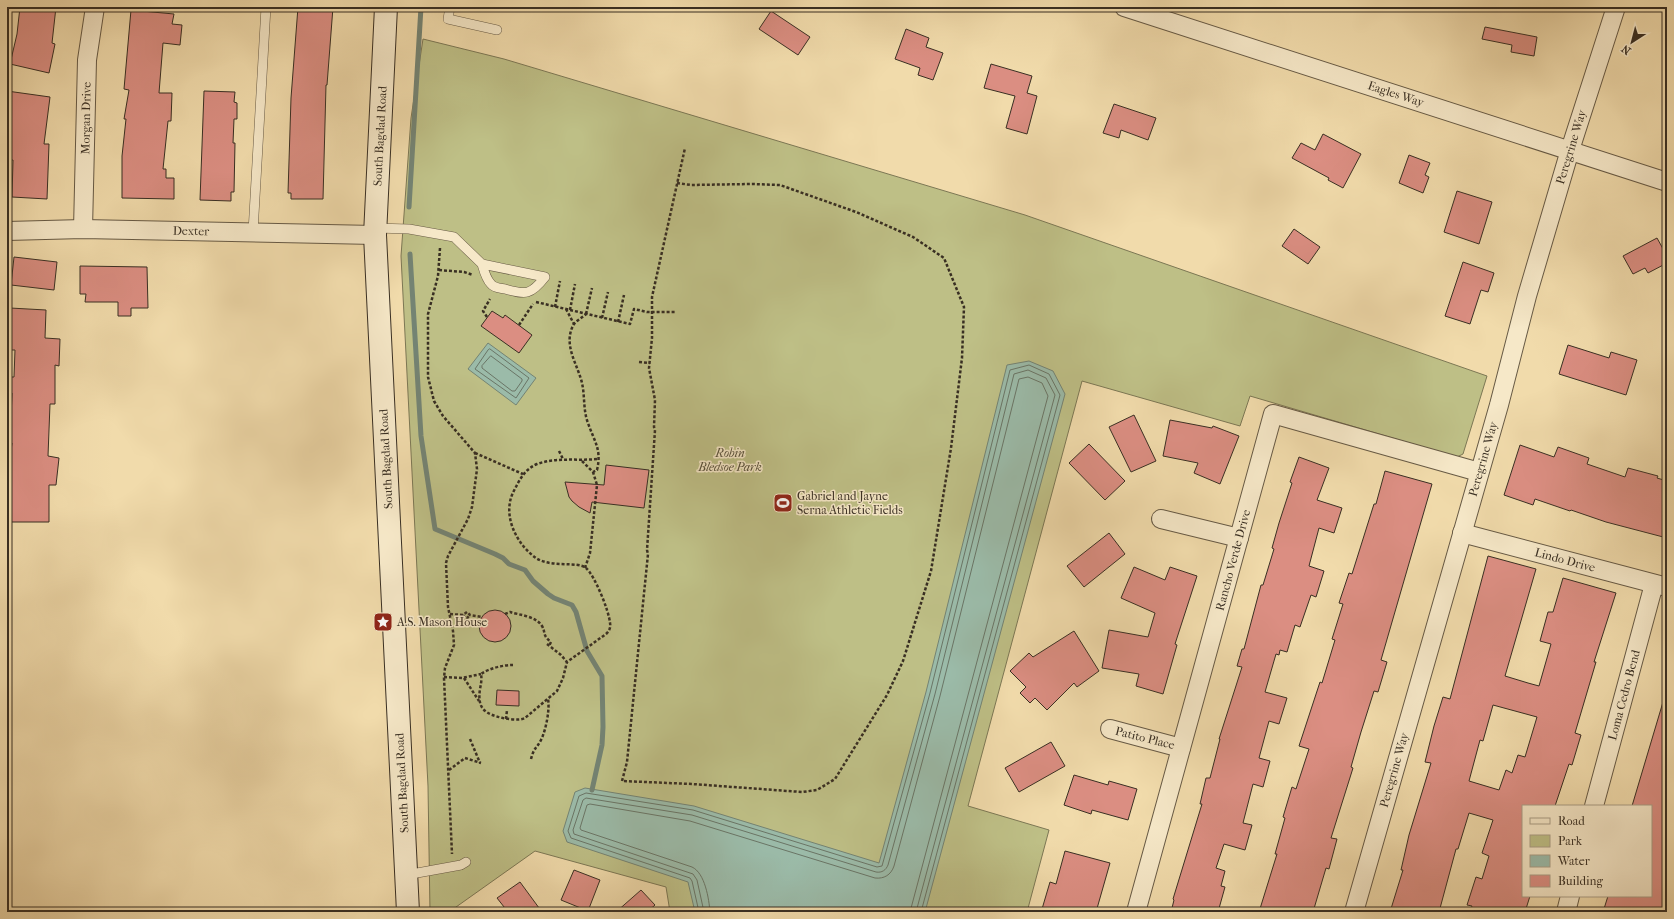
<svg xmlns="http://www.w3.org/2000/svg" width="1674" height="919" font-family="'IM FELL French Canon',serif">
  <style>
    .green { fill: #bebf86; stroke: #7c7754 }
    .water { fill: #9bbba9; stroke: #748373 }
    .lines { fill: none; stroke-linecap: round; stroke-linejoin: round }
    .shore { stroke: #6a7566; stroke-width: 1 }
    .stream { stroke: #748373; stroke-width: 5 }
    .building { fill: #db8e82; stroke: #392f23; fill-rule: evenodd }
    .lane-casing { stroke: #675a45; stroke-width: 10 }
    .street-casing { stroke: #675a45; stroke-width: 20 }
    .secondary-casing { stroke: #392f23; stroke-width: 24 }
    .path { stroke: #392f23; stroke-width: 2.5; stroke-dasharray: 3 2; stroke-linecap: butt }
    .lane { stroke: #f6e8c8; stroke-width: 9 }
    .street { stroke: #f6e8c8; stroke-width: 18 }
    .secondary { stroke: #f6e8c8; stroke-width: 22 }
    .labels { text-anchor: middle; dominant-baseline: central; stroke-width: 3; stroke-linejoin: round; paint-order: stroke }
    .street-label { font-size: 12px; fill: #392f23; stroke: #f6e8c8 }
    .park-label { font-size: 12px; font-style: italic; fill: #544c37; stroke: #f6e8c8 }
    .poi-label { font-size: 12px; fill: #392f23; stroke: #f6e8c8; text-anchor: start }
  </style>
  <rect width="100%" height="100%" fill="#f1dbab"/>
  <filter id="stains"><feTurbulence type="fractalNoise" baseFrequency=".005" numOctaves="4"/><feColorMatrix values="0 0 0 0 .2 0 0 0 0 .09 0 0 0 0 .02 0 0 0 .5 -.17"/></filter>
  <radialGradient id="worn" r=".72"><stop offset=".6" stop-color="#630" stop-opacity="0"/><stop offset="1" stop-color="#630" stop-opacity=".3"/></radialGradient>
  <polygon class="green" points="423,39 504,59 1025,215 1487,376 1463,454 1457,457 1250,396 1240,426 1082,381 968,806 1049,830 1027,912 670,912 666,887 535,851 449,912 430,912 428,786 401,256 411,118"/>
  <g class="water">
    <polygon points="488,343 536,378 516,405 468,369"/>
    <polygon points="1029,361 1053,371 1065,394 925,912 695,912 688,882 567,842 563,831 575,792 585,788 694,806 879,863 926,692 1007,365"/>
  </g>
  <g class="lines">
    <g class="shore">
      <polygon points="490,349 529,378 516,398 475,369 488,350"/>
      <polygon points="491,356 522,379 522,381 515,391 512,391 482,368 482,366"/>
      <polyline points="699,912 692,881 690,878 571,838 568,831 579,796 586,793 693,810 877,867 882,866 930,693 1010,370 1029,365 1049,374 1060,395 921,912"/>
      <path d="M 704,912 L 697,880 L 693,874 L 574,834 L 573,830 L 583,800 L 586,798 L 692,815 L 876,872 C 882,873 886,870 888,865 L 935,694 L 1014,374 L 1028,370 L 1046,378 L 1055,395 L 916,912"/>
      <path d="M 710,912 C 709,899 705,873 692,867 L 581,830 L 580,828 L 587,805 L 590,804 L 690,821 L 875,878 C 884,879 891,875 894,866 L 940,696 L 1019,379 L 1028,377 L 1042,383 L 1048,396 L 910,912"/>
    </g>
    <g class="stream">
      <polyline points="409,207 421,7"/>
      <polyline points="410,254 421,436 435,529 495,554 503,558 509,564 525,570 533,581 548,594 554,598 572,605 576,612 587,651 602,676 603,727 602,745 592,790"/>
    </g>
  </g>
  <g class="building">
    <polygon points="20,7 56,7 52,43 55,44 49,73 10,64 17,34"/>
    <polygon points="298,7 333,7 327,85 326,85 323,199 291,199 291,193 288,193 291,98"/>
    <polygon points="131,10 174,14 172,24 182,25 180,45 163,43 159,93 172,93 171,121 168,121 163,169 166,169 166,178 174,178 174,199 122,198 122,156 126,119 124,119 129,90 124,89"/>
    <polygon points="771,11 810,37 798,55 759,29"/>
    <polygon points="1485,27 1537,37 1534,56 1511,52 1512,45 1482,39"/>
    <polygon points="906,29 929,38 926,47 943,53 933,80 918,75 920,68 895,59"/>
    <polygon points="991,64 1032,76 1027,93 1037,96 1027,134 1006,128 1015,96 984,88"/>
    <polygon points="7,91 50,97 44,144 49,144 47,199 12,197 13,160 7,160"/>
    <polygon points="204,91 235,92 234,102 237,103 237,119 234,119 233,143 235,143 234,192 231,192 231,201 200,200"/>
    <polygon points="1114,104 1156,118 1148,140 1121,130 1119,138 1103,133"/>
    <polygon points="1323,134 1361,154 1343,188 1328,180 1329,178 1292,158 1301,143 1315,150"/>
    <polygon points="1409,155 1430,163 1425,175 1429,177 1423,193 1399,183"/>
    <polygon points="1457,191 1492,202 1479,244 1444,232"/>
    <polygon points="1294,229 1320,247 1308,264 1282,246"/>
    <polygon points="1657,238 1667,256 1667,263 1648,273 1645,268 1633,274 1623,256"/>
    <polygon points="14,257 57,262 54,290 11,285"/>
    <polygon points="1463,262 1494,273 1488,292 1481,290 1470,324 1445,316"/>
    <polygon points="80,266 147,267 148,308 131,308 131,316 118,316 118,302 85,302 86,294 80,294"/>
    <polygon points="10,308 46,310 45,338 60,339 59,366 55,365 55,404 50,404 48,456 59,458 56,485 49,485 49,522 7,522 7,482 12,443 10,443 12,393 9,393 9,377 14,377 15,350 9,350"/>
    <polygon points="492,311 503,318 505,315 532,335 519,353 481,326"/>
    <polygon points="1568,345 1609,358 1611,352 1637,360 1626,395 1559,374"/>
    <polygon points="1134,415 1156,461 1131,472 1109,427"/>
    <polygon points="1170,420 1212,428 1213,426 1239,436 1220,484 1194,473 1198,463 1163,456"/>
    <polygon points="1089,444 1125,481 1105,500 1069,463"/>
    <polygon points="1520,445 1554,457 1558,447 1589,458 1587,464 1625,477 1628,468 1658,476 1657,478 1667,481 1667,538 1606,522 1571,510 1570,511 1535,499 1533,505 1504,495"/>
    <polygon points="1299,457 1329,468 1317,500 1342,508 1334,533 1319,528 1309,566 1324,571 1316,597 1311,595 1300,627 1295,625 1287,652 1280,650 1279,655 1276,654 1265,692 1287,698 1279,724 1269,721 1259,758 1270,761 1263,787 1253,784 1243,823 1252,825 1245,850 1224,844 1216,868 1225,871 1221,886 1225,887 1218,912 1171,912 1174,900 1173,899 1202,804 1200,804 1206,778 1210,778 1220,739 1219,739 1242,667 1237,666 1242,649 1244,649 1261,585 1263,585 1274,549 1272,548 1279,523 1292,483 1290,482"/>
    <polygon points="606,465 649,470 644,508 592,502 590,513 579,507 572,501 569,497 565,482 604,485"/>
    <polygon points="1385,471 1432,484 1381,660 1387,662 1378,692 1374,691 1361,732 1351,767 1353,768 1331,838 1337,839 1329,869 1326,868 1313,912 1259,912 1277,854 1275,854 1285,818 1283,817 1292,787 1296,789 1309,749 1299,746 1320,682 1322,683 1335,640 1332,639 1343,604 1339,603 1349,573 1352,574 1374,504 1376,504"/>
    <polygon points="1109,533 1125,554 1084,587 1067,566"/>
    <path d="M 1488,556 L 1536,569 L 1505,676 L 1528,683 L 1539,686 L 1551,644 L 1540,641 L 1548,612 L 1553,612 L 1563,578 L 1616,593 L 1594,662 L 1596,662 L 1575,733 L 1581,735 L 1572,765 L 1569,764 L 1555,806 L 1523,806 L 1523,896 L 1530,896 L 1525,912 L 1470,912 L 1472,906 L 1467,905 L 1476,877 L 1482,879 L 1489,856 L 1482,853 L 1493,820 L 1469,813 L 1458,849 L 1456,849 L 1439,912 L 1390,912 L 1403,870 L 1401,870 L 1409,835 L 1431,763 L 1425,762 L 1434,726 L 1443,697 L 1450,699 ZM 1493,705 L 1537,717 L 1525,757 L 1518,755 L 1512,773 L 1506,770 L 1499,790 L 1469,781 L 1480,740 L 1483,741 Z"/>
    <polygon points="1134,567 1165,580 1170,567 1197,576 1175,644 1177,645 1163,694 1136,686 1139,674 1102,668 1109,630 1148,637 1155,613 1121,598"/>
    <circle cx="495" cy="626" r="16"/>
    <polygon points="1074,631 1099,671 1077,687 1074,683 1047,710 1035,698 1030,703 1020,693 1026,687 1010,671 1029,653 1033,657"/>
    <polygon points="497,690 519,691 519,706 496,705"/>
    <polygon points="1663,702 1667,703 1667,897 1662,912 1603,912 1608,896 1651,896 1651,806 1632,806"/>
    <polygon points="1051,742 1065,766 1019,792 1005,768"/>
    <polygon points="1074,775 1108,785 1109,781 1137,789 1128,820 1092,810 1091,814 1064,805"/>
    <polygon points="1065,851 1110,863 1096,912 1055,912 1042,909 1050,882 1056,884"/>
    <polygon points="574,870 600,880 588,911 561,900"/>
    <polygon points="520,882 542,912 508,912 497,898"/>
    <polygon points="641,890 655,905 647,912 616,912"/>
  </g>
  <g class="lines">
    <defs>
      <g id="lane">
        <polyline points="450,7 448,19 497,30"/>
        <path d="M 375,228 L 409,229 L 454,237 L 482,264 L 545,277 C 531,295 526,295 505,289 C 500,288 494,288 491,284 C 486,279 484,271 482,264"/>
        <polyline points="253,232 266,7"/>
        <polyline points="406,875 461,865 466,862"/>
      </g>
      <g id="street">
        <polyline points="1124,7 1667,182"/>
        <polyline points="83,229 87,60 95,7"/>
        <polyline points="7,231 83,229 375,235"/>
        <polyline points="1161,519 1239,538"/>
        <polyline points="1462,533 1667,587"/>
        <polyline points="1110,729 1181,748"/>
        <polyline points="1594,806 1654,584"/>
        <polyline points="1136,912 1273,414 1479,472"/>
        <polyline points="1354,912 1499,405 1527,296 1570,150 1616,7"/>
        <polyline points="1566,912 1570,896"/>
      </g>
      <polyline id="secondary" points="386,7 375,235 408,912"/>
    </defs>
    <use href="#lane" class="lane-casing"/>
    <use href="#street" class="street-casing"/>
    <use href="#secondary" class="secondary-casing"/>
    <g class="path">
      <polyline points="677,183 691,185 752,184 780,185 856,212 913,237 944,258 964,307 962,358 951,448 931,571 903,661 887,695 835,779 817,790 802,792 692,784 622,781 627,762 648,554 647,550 655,430 654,427 655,400 649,368 652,338 652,297 685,148"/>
      <polyline points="440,248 438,276 428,314 428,377 434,401 443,416 475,453 477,469 472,507 468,519 448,556 446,563 448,607 453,631 454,645 445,668 444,678 452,854"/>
      <polyline points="439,270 464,272 473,275"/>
      <polyline points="536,302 630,324 634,309 647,312 675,312"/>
      <polyline points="555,307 560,281"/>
      <polyline points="566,309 574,324"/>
      <polyline points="570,310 575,284"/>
      <polyline points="586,314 592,288"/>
      <polyline points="487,317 483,311 490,299"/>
      <polyline points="602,318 608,292"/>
      <polyline points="618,322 624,295"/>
      <polyline points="519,325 533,304"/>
      <polyline points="639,362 650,363"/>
      <polyline points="559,451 563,459"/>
      <polyline points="475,453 523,474"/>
      <path d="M 582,461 L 593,472 L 597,470 C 602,449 594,441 588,423 C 583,410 585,396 582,383 C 578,365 562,344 574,324 C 577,320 582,318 586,314"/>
      <polyline points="585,568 590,553 597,485 593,472"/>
      <polyline points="450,614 463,615 467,612 470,615 482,617"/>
      <path d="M 505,614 L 510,612 C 519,615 536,616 542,626 C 546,633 542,635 551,642 L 549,646"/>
      <polyline points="463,615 465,618 467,618 470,615"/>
      <path d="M 547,644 L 561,655 L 567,662 L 606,634 C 609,631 611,628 610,623 C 609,611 595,576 586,568 C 578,561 551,568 536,558 C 519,546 506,523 510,502 C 511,495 515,489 518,483 C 523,474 528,468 537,464 C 557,457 577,461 598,459"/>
      <path d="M 513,665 C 503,665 490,668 481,674 C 482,679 481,684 480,689 C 477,709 485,714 503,718 C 510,719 519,721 525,718 L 557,691 L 563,678 L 567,662"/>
      <polyline points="444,677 462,678 481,674"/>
      <polyline points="464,678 479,701"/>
      <polyline points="506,719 507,710"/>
      <polyline points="470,739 480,763"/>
      <path d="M 531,759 C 534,747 537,748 541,740 C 546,730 550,709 548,699"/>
      <polyline points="449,770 465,758 481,763"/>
    </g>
    <use href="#lane" class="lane"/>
    <use href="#street" class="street"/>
    <use href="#secondary" class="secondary"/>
  </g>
  <defs>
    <symbol id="stadium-square" viewBox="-11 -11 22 22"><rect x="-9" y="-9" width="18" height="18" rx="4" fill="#8f2418" stroke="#f6e8c8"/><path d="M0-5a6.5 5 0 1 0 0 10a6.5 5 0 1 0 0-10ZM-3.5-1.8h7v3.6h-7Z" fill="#fff"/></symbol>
    <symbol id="sight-square" viewBox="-11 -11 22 22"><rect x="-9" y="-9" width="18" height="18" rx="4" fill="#8f2418" stroke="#f6e8c8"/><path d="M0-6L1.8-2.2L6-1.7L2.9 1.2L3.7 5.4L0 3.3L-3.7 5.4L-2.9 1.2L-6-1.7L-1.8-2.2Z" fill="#fff"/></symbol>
  </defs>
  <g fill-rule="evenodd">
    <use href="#stadium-square" x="772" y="492" width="22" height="22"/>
    <use href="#sight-square" x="372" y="611" width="22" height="22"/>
  </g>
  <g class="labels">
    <g class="street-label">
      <text transform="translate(1396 94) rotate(18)">Eagles Way</text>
      <text transform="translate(86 118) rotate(-89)">Morgan Drive</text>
      <text transform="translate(380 136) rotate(-87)">South Bagdad Road</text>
      <text transform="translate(1571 147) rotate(-73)">Peregrine Way</text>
      <text transform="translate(191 231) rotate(1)">Dexter</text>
      <text transform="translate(386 459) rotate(-93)">South Bagdad Road</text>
      <text transform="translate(1483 459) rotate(-74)">Peregrine Way</text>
      <text transform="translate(1233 560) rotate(-75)">Rancho Verde Drive</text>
      <text transform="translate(1565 560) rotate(15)">Lindo Drive</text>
      <text transform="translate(1624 695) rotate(-75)">Loma Cedro Bend</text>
      <text transform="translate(1145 738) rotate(14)">Patito Place</text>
      <text transform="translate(1394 770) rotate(-74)">Peregrine Way</text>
      <text transform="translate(402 783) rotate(-93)">South Bagdad Road</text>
    </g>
    <g class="park-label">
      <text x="730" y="453">Robin<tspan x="730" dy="14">Bledsoe Park</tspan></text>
    </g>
    <g class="poi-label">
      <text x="797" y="496">Gabriel and Jayne<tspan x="797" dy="14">Serna Athletic Fields</tspan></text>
      <text x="397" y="622">A.S. Mason House</text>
    </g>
  </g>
  <rect width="1674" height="919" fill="none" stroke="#f1dbab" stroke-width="24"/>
  <rect x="8" y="8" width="1658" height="903" fill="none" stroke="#392f23" stroke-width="2"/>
  <rect x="12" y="12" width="1650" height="895" fill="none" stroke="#392f23"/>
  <rect x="1522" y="805" width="130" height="92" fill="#f6e8c8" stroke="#aa9e86"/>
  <rect x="1530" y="818" width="20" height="6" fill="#f6e8c8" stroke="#aa9e86"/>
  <text x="1558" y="825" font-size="12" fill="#392f23">Road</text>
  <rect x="1530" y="835" width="20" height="12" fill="#bebf86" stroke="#aa9e86"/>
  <text x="1558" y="845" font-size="12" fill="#392f23">Park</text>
  <rect x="1530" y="855" width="20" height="12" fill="#9bbba9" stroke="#aa9e86"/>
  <text x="1558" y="865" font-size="12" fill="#392f23">Water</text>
  <rect x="1530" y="875" width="20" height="12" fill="#db8e82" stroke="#aa9e86"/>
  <text x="1558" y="885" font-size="12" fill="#392f23">Building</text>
  <g transform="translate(1632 42) rotate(216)" stroke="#f6e8c8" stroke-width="3" paint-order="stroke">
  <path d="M0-3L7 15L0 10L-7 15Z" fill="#392f23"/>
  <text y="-6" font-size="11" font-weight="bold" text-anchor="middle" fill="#392f23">N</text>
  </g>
  <rect width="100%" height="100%" filter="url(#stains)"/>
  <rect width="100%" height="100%" fill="url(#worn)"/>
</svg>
